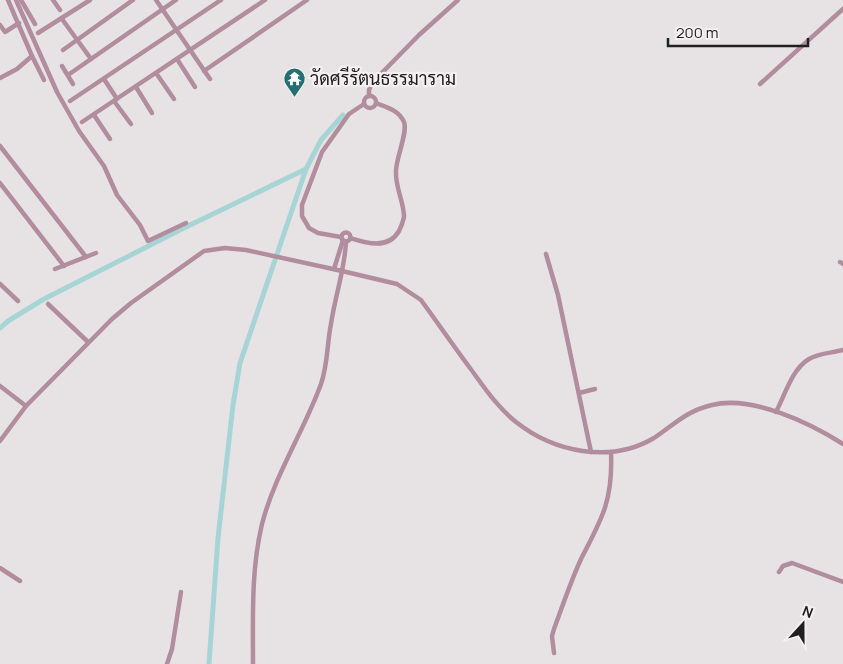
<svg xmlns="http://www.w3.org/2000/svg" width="843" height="664" font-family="Manrope,Sarabun,sans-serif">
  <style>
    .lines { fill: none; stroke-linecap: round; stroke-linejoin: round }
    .canal { stroke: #a7d5d6; stroke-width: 5 }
    .minor { stroke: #b18d9e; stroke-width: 4.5 }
    .labels { text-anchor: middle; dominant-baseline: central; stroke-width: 4.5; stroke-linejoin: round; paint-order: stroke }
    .poi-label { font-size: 18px; fill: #212021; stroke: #f4f0f2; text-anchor: start }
  </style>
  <rect width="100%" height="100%" fill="#e7e3e4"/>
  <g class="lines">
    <g class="canal">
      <polyline points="0,328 8,321 44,299 188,226 306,169"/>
      <polyline points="209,664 218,538 233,405 240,363 306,169 321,140 343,115"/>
    </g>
    <g class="minor">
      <polyline points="16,0 57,92 79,131 104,166 117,195 140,225 148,241 186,223"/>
      <polyline points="21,0 35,24"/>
      <polyline points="53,0 60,10"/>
      <polyline points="156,0 210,79"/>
      <polyline points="62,19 91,59"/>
      <polyline points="0,25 5,32 19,23"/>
      <polyline points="38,33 90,0"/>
      <polyline points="63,50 133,0"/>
      <polyline points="32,56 44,80"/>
      <polyline points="177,59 195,87"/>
      <polyline points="62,66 73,84"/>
      <polyline points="204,71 307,0"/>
      <polyline points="156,73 174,99"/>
      <polyline points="68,75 176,0"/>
      <polyline points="0,78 17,69 32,56 8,0"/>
      <polyline points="104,79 117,99"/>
      <polyline points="760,84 843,9"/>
      <polyline points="136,87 152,113"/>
      <circle cx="370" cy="102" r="6"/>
      <polyline points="369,96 369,90 372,83 419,35 458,0"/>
      <polyline points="70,101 221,0"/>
      <polyline points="114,101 131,124"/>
      <polyline points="94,115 110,139"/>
      <polyline points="82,122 265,0"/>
      <polyline points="0,146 86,257"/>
      <polyline points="0,183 64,266"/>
      <circle cx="346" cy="237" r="4.5"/>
      <polyline points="341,237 318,233 309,228 302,216 302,205 322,152 349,114 364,104"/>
      <path d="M 350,238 C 366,243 388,250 399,231 C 401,227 403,222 404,217 C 404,202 395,187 396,171 C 396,158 408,132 404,122 C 399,110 386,107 376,103"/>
      <polyline points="546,254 558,295 591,452"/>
      <polyline points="840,262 843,264"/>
      <polyline points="55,269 96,253"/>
      <polyline points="334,269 343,240"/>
      <polyline points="0,284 18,301"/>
      <polyline points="48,304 88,342"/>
      <polyline points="0,386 26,406"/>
      <polyline points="579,393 595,389"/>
      <path d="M 776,412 C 785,395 792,369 809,359 C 819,353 832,353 843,350"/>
      <path d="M 0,441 L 26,406 L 112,319 L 131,303 L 204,251 L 225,248 L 246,250 L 342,271 L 397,284 L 421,300 C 437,322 453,345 470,368 C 484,387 497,407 516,422 C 554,452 610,464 654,438 C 675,424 686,411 712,405 C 752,395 810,423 843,444"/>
      <polyline points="0,568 20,581"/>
      <polyline points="779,572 783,566 792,563 843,582"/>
      <path d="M 554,653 L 552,636 L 554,629 C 563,605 571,580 582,557 C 603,517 613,499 611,452"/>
      <polyline points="167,664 172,649 181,592"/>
      <path d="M 253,664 C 253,617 251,570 262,524 C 275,474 304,431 321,384 C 328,364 327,343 331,324 C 335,296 345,269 346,241"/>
    </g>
  </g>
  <defs>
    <symbol id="temple-pin" viewBox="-11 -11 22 30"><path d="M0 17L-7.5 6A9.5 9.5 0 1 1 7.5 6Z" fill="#246f72" stroke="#f4f0f2"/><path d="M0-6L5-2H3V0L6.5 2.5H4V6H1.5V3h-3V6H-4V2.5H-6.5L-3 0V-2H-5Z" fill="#fff"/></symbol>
  </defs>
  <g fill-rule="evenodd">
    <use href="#temple-pin" x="282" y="66" width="25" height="34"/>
  </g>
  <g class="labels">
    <g class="poi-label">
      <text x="310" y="78">วัดศรีรัตนธรรมาราม</text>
    </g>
  </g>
  <g transform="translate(803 624) rotate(21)" stroke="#f4f0f2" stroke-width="4" paint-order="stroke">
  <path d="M0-4L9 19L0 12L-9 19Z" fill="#212021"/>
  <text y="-8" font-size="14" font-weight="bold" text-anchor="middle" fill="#212021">N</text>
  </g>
  <path d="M668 38v8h140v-8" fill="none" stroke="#212021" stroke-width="2.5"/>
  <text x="676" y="38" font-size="15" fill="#212021" stroke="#f4f0f2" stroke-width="4" paint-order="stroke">200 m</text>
</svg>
